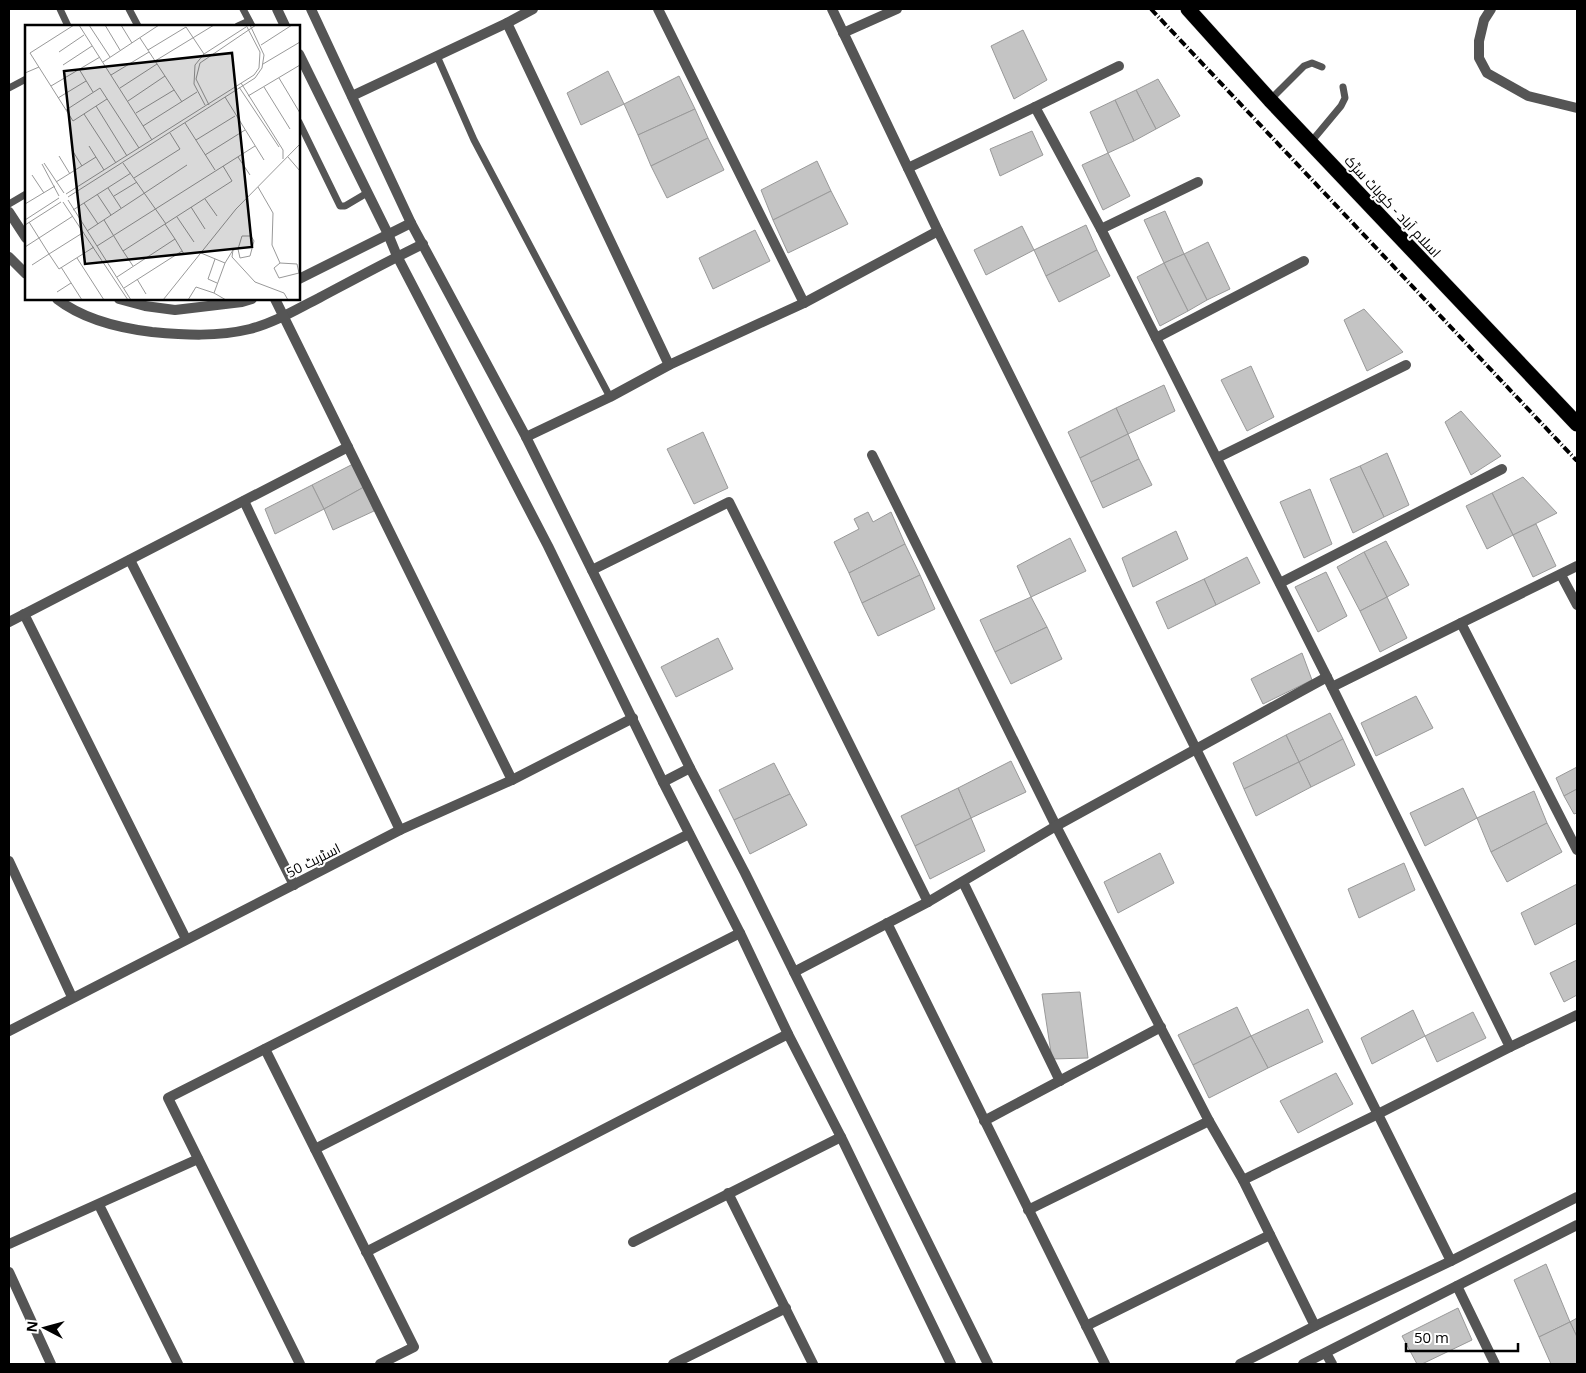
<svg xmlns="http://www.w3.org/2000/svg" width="1586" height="1373" font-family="'Open Sans',Cairo,sans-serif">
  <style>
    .building { fill: #c4c4c4; stroke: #999 }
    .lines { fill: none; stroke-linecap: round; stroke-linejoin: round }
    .highway-casing { stroke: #dbdbdb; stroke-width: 16 }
    .lane { stroke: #555; stroke-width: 7 }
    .street { stroke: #555; stroke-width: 10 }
    .highway { stroke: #000; stroke-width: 15 }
    .rail { stroke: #000; stroke-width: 4; stroke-dasharray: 8 2.5 1 2.5; stroke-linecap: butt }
    .labels { text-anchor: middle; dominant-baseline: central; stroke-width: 4; stroke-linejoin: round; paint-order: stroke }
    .street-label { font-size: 14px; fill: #000; stroke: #fff }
    .inset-road { fill: none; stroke: #999; stroke-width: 1 }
    .view { fill: #000; fill-opacity: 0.15; stroke: #000; stroke-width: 2.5 }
    .inset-edge { fill: none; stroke: #000; stroke-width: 2.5 }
  </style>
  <rect width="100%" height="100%" fill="#fff"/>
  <g class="building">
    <polygon points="1023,30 1047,80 1014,99 991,46"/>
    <polygon points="608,71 624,104 581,125 567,93"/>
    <polygon points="679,76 695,109 638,135 624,104"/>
    <polygon points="1158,79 1180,116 1156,129 1136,90"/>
    <polygon points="1136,90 1156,129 1134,141 1115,100"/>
    <polygon points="1115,100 1134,141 1108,153 1090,112"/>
    <polygon points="695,109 708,138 651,166 638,135"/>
    <polygon points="1032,131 1043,155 1000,176 990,149"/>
    <polygon points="708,138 724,170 667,198 651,166"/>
    <polygon points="1108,153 1130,196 1103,210 1082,165"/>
    <polygon points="817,161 831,191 773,220 761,190"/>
    <polygon points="831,191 848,224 788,253 773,220"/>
    <polygon points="1165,211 1184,254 1164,263 1144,220"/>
    <polygon points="1086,225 1097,250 1046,276 1034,250"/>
    <polygon points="1022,226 1034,250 986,275 974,250"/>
    <polygon points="755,230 770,261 713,289 699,258"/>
    <polygon points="1208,242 1230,289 1207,300 1184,254"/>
    <polygon points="1097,250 1110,276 1059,302 1046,276"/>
    <polygon points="1184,254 1207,300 1188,311 1164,263"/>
    <polygon points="1164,263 1188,311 1160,326 1137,277"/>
    <polygon points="1364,309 1403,352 1367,371 1344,320"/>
    <polygon points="1251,366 1274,417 1247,431 1221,380"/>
    <polygon points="1164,385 1175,411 1128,434 1116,408"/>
    <polygon points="1116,408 1128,434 1080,458 1068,432"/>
    <polygon points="1461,411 1501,456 1471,475 1445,422"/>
    <polygon points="703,432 728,488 694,504 667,449"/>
    <polygon points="1128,434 1139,459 1091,482 1080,458"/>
    <polygon points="1387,453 1409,505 1384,517 1360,466"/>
    <polygon points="1139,459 1152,485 1103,508 1091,482"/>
    <polygon points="353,464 364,487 324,509 312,485"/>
    <polygon points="1360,466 1384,517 1353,533 1330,479"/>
    <polygon points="1523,477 1557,513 1513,535 1492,493"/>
    <polygon points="312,485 324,509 275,534 265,509"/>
    <polygon points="364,487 374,511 333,530 324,509"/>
    <polygon points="1310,489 1332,544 1304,558 1280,502"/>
    <polygon points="1492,493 1513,535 1487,549 1466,506"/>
    <polygon points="868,512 873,522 891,512 905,544 849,573 834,542 859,529 854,519"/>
    <polygon points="1536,524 1556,566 1533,577 1513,535"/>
    <polygon points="1176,531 1188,559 1133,587 1122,558"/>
    <polygon points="1070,538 1086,571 1031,597 1017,566"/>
    <polygon points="1386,541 1409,585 1387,597 1364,552"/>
    <polygon points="905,544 920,575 862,603 849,573"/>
    <polygon points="1364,552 1387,597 1360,611 1337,567"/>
    <polygon points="1247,557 1260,583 1216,605 1204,579"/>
    <polygon points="1326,572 1347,616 1318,632 1295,587"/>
    <polygon points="920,575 935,609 878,636 862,603"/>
    <polygon points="1204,579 1216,605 1168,629 1156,602"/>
    <polygon points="1031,597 1047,627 995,652 980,620"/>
    <polygon points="1387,597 1407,638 1380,652 1360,611"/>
    <polygon points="1047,627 1062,659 1011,684 995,652"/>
    <polygon points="718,638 733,669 676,697 661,667"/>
    <polygon points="1302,653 1312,680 1263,704 1251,679"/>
    <polygon points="1416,696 1433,728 1376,756 1361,723"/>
    <polygon points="1330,713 1343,739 1299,762 1286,735"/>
    <polygon points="1286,735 1299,762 1244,789 1233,763"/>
    <polygon points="1343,739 1355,765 1311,787 1299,762"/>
    <polygon points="1011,761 1026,792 971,818 958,788"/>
    <polygon points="1299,762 1311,787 1256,816 1244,789"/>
    <polygon points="774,763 790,794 734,820 719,790"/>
    <polygon points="1577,767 1577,789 1564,796 1556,778"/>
    <polygon points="958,788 971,818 915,846 901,816"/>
    <polygon points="1463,788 1477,818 1425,846 1410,813"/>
    <polygon points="1577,789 1577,813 1574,814 1564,796"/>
    <polygon points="1534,791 1547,823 1491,852 1477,818"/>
    <polygon points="790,794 807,825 750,854 734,820"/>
    <polygon points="971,818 985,851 930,879 915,846"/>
    <polygon points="1547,823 1562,852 1507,882 1491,852"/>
    <polygon points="1160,853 1174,883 1118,913 1104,882"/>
    <polygon points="1404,863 1415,890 1359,918 1348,889"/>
    <polygon points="1577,884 1577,923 1535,945 1521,913"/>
    <polygon points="1577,960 1577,995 1564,1002 1550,973"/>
    <polygon points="1080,992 1088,1058 1052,1059 1042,994"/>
    <polygon points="1237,1007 1251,1036 1193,1065 1178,1035"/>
    <polygon points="1308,1009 1323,1042 1268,1068 1251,1036"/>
    <polygon points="1413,1010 1425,1036 1372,1064 1361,1038"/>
    <polygon points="1473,1012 1486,1038 1437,1062 1425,1036"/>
    <polygon points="1251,1036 1268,1068 1209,1098 1193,1065"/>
    <polygon points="1336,1073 1353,1104 1298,1133 1280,1101"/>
    <polygon points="1546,1264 1570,1322 1539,1337 1514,1280"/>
    <polygon points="1458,1308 1472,1340 1422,1364 1417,1364 1402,1336"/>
    <polygon points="1577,1318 1577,1337 1570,1322"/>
    <polygon points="1570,1322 1577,1337 1577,1364 1551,1364 1539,1337"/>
  </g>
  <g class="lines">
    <defs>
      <polyline id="highway" points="1188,9 1270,100 1577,424"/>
    </defs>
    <use href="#highway" class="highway-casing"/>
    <g class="lane">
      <polyline points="60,9 68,26"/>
      <polyline points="129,9 138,26"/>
      <polyline points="243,9 252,26"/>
      <polyline points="238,26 249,21"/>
      <polyline points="437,56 474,140 610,397"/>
      <polyline points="9,88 26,79"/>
      <polyline points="1270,100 1304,66 1312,63 1322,67"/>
      <polyline points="299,122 340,206 345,206 367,193"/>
      <polyline points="1311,142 1341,106 1345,98 1343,87"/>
      <polyline points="9,204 26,194"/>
    </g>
    <g class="street">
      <polyline points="277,9 285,26"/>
      <polyline points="311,9 411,223 526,437 690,768 745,873 988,1364"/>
      <polyline points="658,9 804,303"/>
      <polyline points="832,9 938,231 1451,1261"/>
      <polyline points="1491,9 1484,20 1479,41 1479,58 1487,73 1528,96 1577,108"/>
      <polyline points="507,23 669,365"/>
      <polyline points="843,33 897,9"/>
      <polyline points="299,54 388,234 397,256 548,546 663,782 740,933 788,1034 841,1137 951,1364"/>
      <polyline points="352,96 507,23 533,9"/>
      <polyline points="1035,107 1119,66"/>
      <polyline points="908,168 1035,107 1101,229 1332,687"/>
      <polyline points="9,212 26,238"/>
      <polyline points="1101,229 1198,182"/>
      <polyline points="9,257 26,274"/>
      <polyline points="299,279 411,223"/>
      <path d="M 57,299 C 84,320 119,328 152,332 C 185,335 217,337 250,329 C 274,323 297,309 319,298 C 353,280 388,261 423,244"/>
      <polyline points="119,299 145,306 175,310 242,302 252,299"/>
      <polyline points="275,299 512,780"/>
      <polyline points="1156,338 1304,261"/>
      <polyline points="526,437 610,397 669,365 804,303 938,231"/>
      <polyline points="872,455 1056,826 1209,1121 1243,1180 1315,1326"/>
      <polyline points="1217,458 1406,365"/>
      <polyline points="244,501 400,830"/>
      <polyline points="130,560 294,885"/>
      <polyline points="592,570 729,502 928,902"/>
      <polyline points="1561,575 1577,605"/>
      <polyline points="1280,583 1502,469"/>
      <polyline points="24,614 186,939"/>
      <polyline points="9,622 348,447"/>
      <polyline points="1461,623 1577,566"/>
      <polyline points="663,782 690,768"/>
      <polyline points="9,861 72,997"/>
      <polyline points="963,882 1060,1081"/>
      <polyline points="887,923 1105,1364"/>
      <polyline points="794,972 928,902 1056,826 1327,677"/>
      <polyline points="9,1031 400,830 512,780 633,718"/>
      <polyline points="1510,1047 1577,1015"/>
      <polyline points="265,1049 414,1347 380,1364"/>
      <polyline points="984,1121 1161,1027"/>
      <polyline points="315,1149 740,933"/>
      <polyline points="1243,1180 1378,1114 1510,1047 1332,687 1461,623 1577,850"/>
      <polyline points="728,1193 813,1364"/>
      <polyline points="99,1205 178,1364"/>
      <polyline points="1028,1210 1209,1121"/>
      <polyline points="633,1242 841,1137"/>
      <polyline points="9,1244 198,1159"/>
      <polyline points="366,1252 788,1034"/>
      <polyline points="9,1272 51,1364"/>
      <polyline points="1457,1286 1495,1364"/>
      <polyline points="1086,1326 1270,1235"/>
      <polyline points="1326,1353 1332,1364"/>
      <polyline points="300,1364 168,1098 689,834"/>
      <polyline points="673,1364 786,1308"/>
      <polyline points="1240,1364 1315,1326 1451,1261 1577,1197"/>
      <polyline points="1303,1364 1577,1225"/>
    </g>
    <use href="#highway" class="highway"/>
    <polyline class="rail" points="1151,9 1577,461"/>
  </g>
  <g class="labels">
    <g class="street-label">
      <text transform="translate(1393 206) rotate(47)">اسلام آباد - کوہاٹ سڑک</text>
      <text transform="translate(313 860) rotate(-27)">اسٹریٹ 50</text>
    </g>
  </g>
  <g transform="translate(25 25)">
    <rect width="275" height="275" fill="#fff"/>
    <path class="inset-road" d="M 49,0 L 5,28 L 48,96 L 82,74M 54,0 L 127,115M 64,0 L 85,32M 80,0 L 95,25M 96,0 L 107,18M 161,2 L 179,29M 115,13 L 157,77M 236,20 L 267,0M 123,25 L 161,2M 34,27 L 59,10M 130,36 L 189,0M 78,37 L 134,0M 238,39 L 275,17M 38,40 L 67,21M 54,44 L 68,67M 0,48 L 14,42M 86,50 L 124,27M 254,53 L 275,88M 216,58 L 258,125 L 258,134M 26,61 L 75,32M 214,62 L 254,122M 239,62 L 265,104M 95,63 L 132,39M 223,71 L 275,40M 200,72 L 239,135M 33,73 L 61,56M 103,76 L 140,51M 180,80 L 169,59 L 170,40 L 179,29 L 221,2M 184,80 L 171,54 L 175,38 L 231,0M 71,81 L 102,131M 41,85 L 75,63 L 114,123M 111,88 L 149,65M 59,89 L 91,138M 160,98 L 190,145M 118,101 L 172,67M 171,115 L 210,91M 64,121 L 79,145M 47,125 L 57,141M 180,130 L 220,105M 34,131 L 45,149M 213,132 L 225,150M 263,132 L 275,146M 19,138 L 39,168M 98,138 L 141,199M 17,139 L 34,171M 7,150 L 19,168M 109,153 L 155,124 L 145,108M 31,157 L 71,132M 233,162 L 248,188 L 247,220 L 255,238M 83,163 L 96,183M 41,169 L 229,50 L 234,43 L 235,27 L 221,0M 72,169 L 86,190M 89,171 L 112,157M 43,172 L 230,53 L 237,43 L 239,30 L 225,0M 180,174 L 192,191M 43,175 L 106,275M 38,177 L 103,275M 59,178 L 73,199M 0,179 L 30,161M 166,182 L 180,204M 48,185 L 106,148M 152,192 L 169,217M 0,195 L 34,173M 79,195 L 98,226 L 140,199 L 150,214 L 92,252M 4,197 L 24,229 L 59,207M 140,199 L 207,156 L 198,141M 0,200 L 36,177M 62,206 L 162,140M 150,214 L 159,229M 72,221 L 230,121M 0,222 L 48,191M 208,225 L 213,224 L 215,233 L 225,231 L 229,216 L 226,211 L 217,211 L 213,224M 98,226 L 108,241M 176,228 L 200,238 L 189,268 L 201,275M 52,233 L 79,275M 190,234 L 183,254 L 192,258M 200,238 L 208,225 L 207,232 L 230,257 L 259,268 L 263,275M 255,238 L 272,239 L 274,248 L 254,253 L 249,243 ZM 7,240 L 24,229 L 34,244 L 69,222M 36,242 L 57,275M 112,254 L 121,269M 99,263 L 157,226M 32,267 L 46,258M 138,275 L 211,184 L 275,119M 163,275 L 171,262 L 189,268"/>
    <path class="view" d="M 207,28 L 227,222 L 60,239 L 39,46 Z"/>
    <rect width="275" height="275" class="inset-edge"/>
  </g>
  <rect width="1586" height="1373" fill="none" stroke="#000000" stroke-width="20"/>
  <g transform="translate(45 1328) rotate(276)" stroke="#ffffff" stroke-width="4" paint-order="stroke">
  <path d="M0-4L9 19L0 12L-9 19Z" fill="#000000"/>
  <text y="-8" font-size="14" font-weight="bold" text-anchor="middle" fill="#000000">N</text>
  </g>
  <path d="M1406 1343v8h112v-8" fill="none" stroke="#000000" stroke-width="2.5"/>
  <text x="1414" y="1343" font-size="15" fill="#000000" stroke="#ffffff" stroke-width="4" paint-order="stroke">50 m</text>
</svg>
